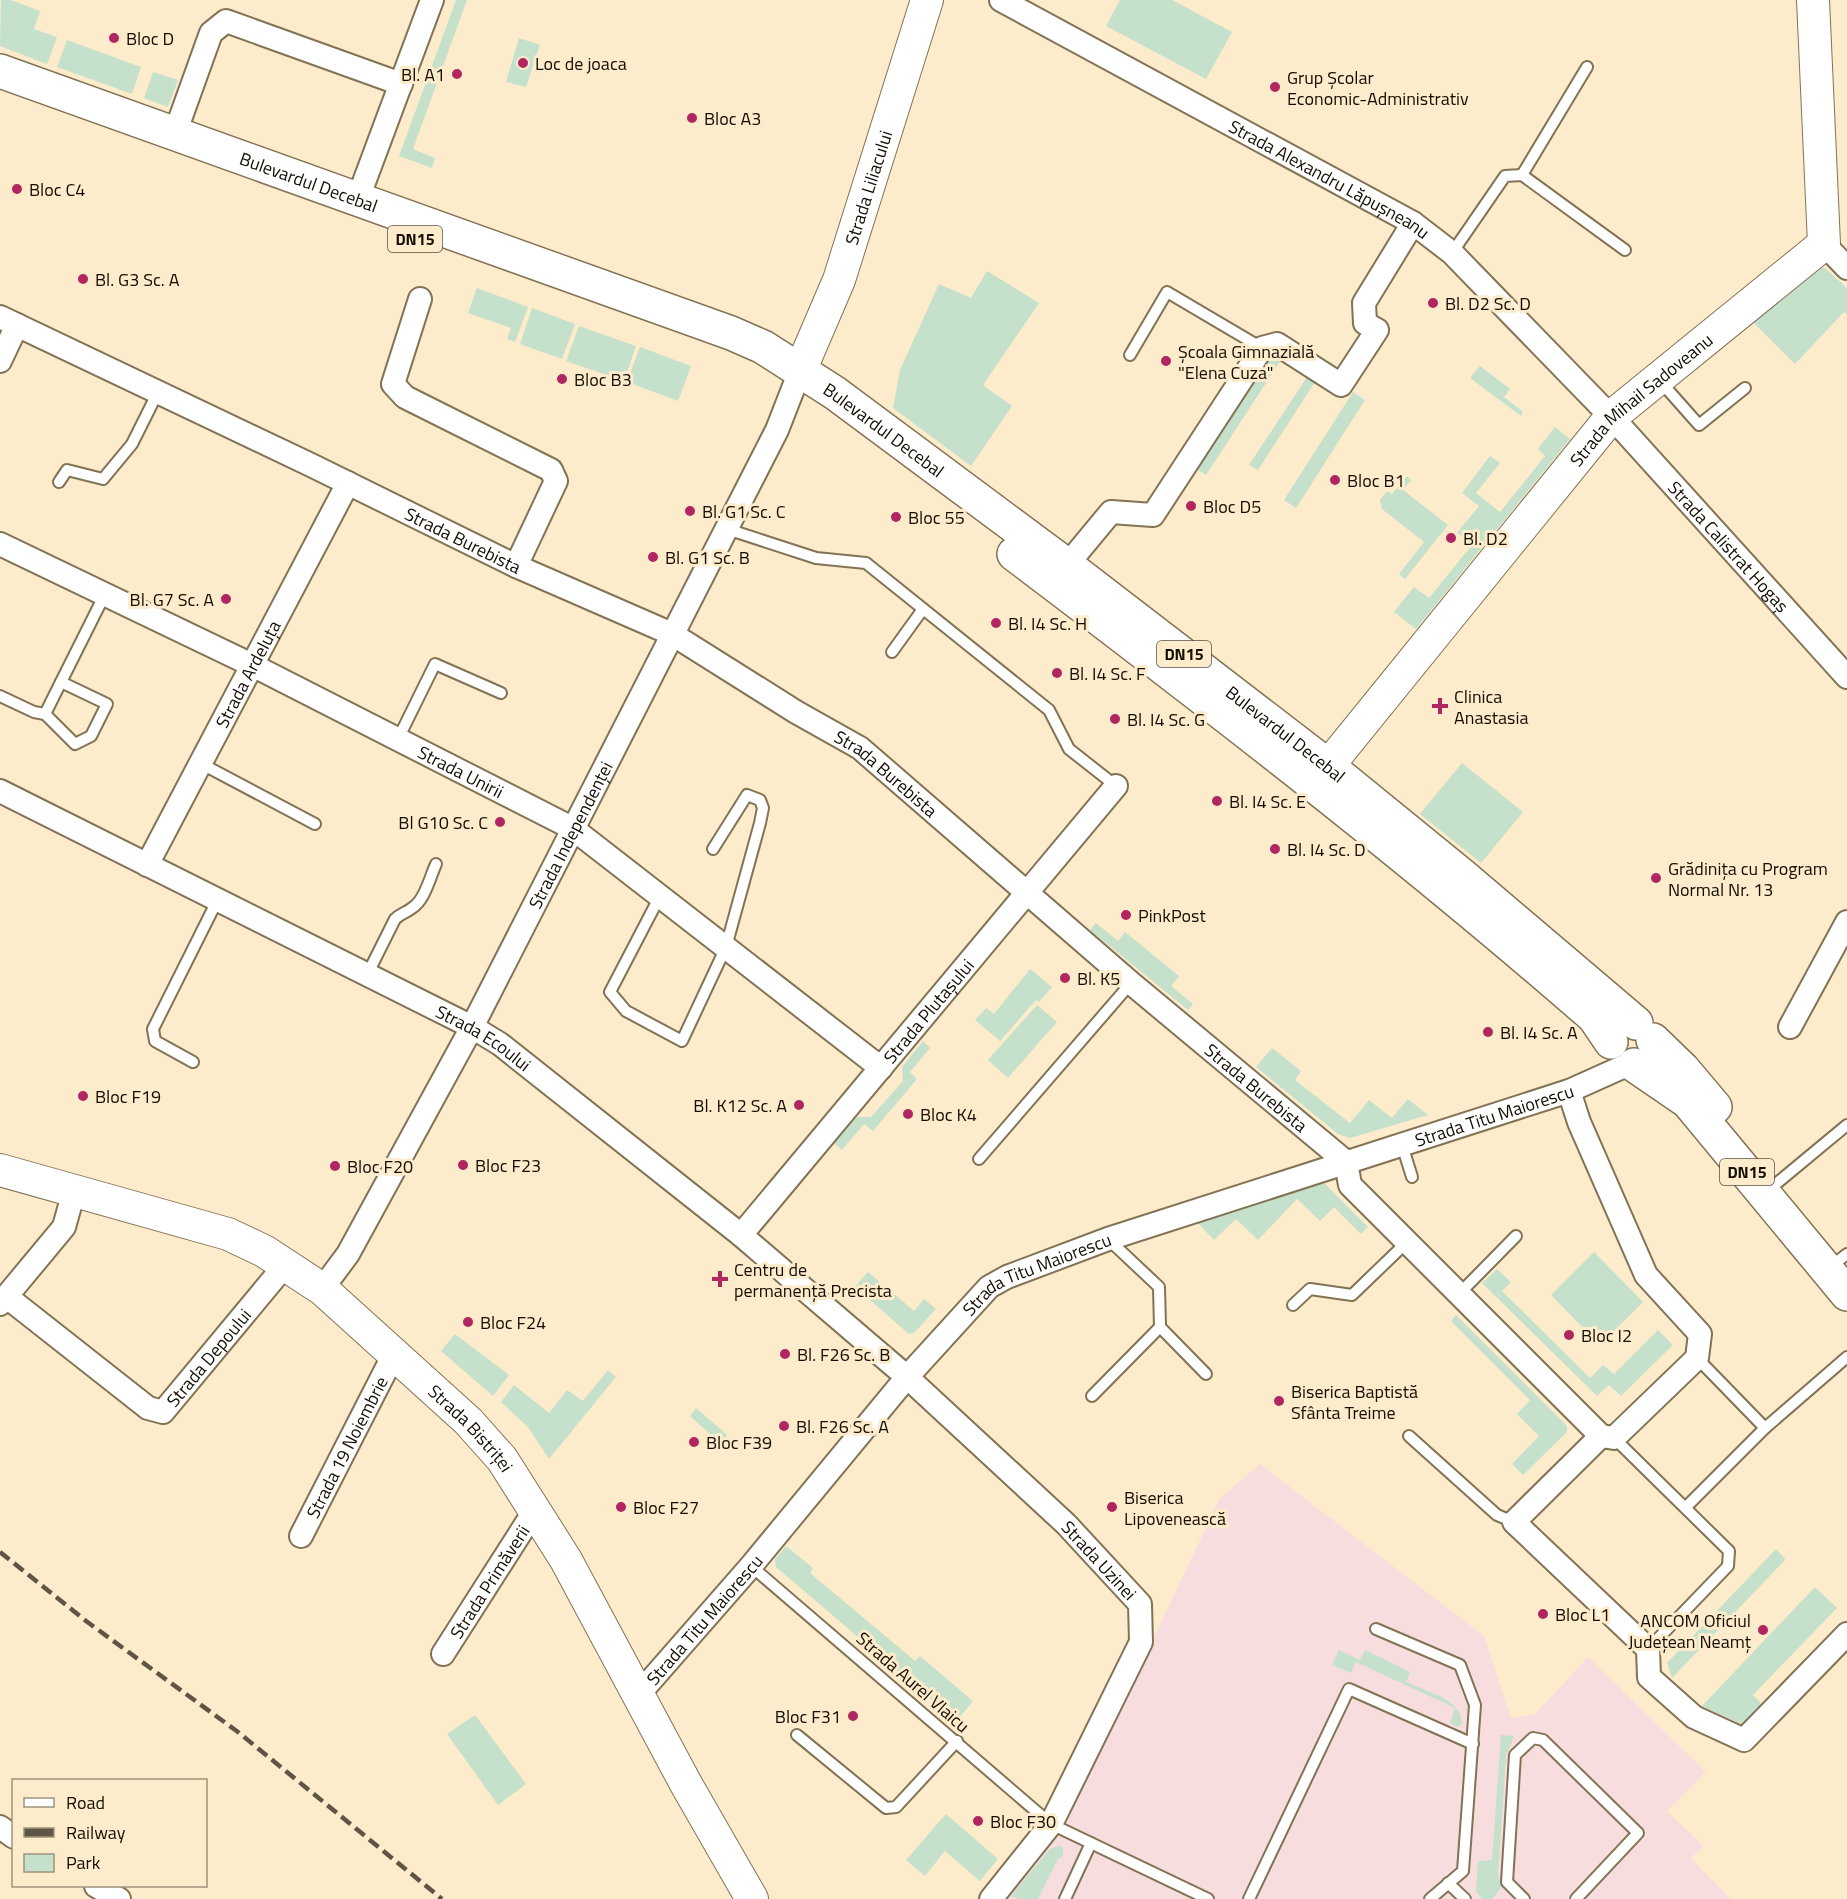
<svg xmlns="http://www.w3.org/2000/svg" width="1847" height="1899" font-family="'Titillium Web',sans-serif">
  <style>
    .commercial { fill: #f8ddde }
    .green { fill: #c5e0cb }
    .lines { fill: none; stroke-linecap: round; stroke-linejoin: round }
    .lane-casing { stroke: #827355; stroke-width: 14 }
    .street-casing { stroke: #827355; stroke-width: 26 }
    .secondary-casing { stroke: #827355; stroke-width: 34 }
    .primary-casing { stroke: #827355; stroke-width: 36 }
    .lane { stroke: #fff; stroke-width: 10 }
    .street { stroke: #fff; stroke-width: 22 }
    .secondary { stroke: #fff; stroke-width: 32 }
    .primary { stroke: #fff; stroke-width: 33 }
    .rail { stroke: #5f5544; stroke-width: 4.5; stroke-dasharray: 12 6; stroke-linecap: butt }
    .poi-dot { fill: #b12560; stroke: #fdeccb; stroke-width: 2 }
    .labels { text-anchor: middle; dominant-baseline: central; stroke-width: 6; stroke-linejoin: round; paint-order: stroke }
    .shield { fill: #fdeccb; stroke: #59503f; stroke-width: 1.5 }
    .shield-label { font-size: 16px; font-weight: bold; fill: #130d03 }
    .poi-label { font-size: 18px; fill: #130d03; stroke: #fdeccb; text-anchor: start }
    .street-label { font-size: 18px; fill: #130d03; stroke: #fdeccb }
  </style>
  <rect width="100%" height="100%" fill="#fdeccb"/>
  <polygon class="commercial" points="1260,1464 1484,1636 1511,1718 1535,1714 1588,1657 1706,1772 1667,1811 1704,1846 1691,1858 1731,1899 1001,1899 1074,1806 1220,1498"/>
  <g class="green">
    <polygon points="1,0 11,0 40,11 34,29 57,37 47,64 0,46"/>
    <polygon points="456,0 467,0 413,149 435,158 432,168 399,156"/>
    <polygon points="1120,0 1172,0 1232,32 1206,79 1106,26"/>
    <polygon points="519,38 540,45 526,87 506,82"/>
    <polygon points="67,40 141,67 132,94 57,67"/>
    <polygon points="153,72 178,80 168,107 144,98"/>
    <polygon points="1818,267 1825,268 1847,288 1847,314 1844,312 1795,364 1753,322"/>
    <polygon points="987,271 1039,303 983,385 1012,406 971,466 893,408 900,370 939,284 971,298"/>
    <polygon points="477,288 528,307 515,342 507,339 511,328 468,313"/>
    <polygon points="532,308 575,324 562,359 520,344"/>
    <polygon points="579,326 636,346 624,381 566,361"/>
    <polygon points="640,347 691,366 678,401 627,382"/>
    <polygon points="1262,348 1281,360 1206,475 1197,469 1179,496 1169,490"/>
    <polygon points="1480,366 1510,389 1504,397 1523,412 1521,416 1470,378"/>
    <polygon points="1307,377 1315,382 1258,470 1249,465"/>
    <polygon points="1353,392 1365,400 1296,508 1284,500"/>
    <polygon points="1555,427 1570,439 1416,629 1394,612 1414,587 1429,598 1472,545 1457,533 1479,506 1462,493 1490,456 1500,463 1476,493 1500,512 1545,456 1538,449"/>
    <polygon points="1407,476 1411,480 1403,490 1448,525 1405,579 1399,574 1424,542 1382,509 1380,500 1387,491 1392,494"/>
    <polygon points="1462,763 1523,812 1481,863 1420,814"/>
    <polygon points="1096,923 1118,941 1125,932 1179,976 1171,986 1193,1004 1188,1010 1090,930"/>
    <polygon points="1030,969 1052,987 1039,1002 1036,1000 1000,1041 975,1020 986,1008 994,1014"/>
    <polygon points="1037,1005 1057,1022 1008,1078 988,1060"/>
    <polygon points="923,1041 930,1048 910,1072 917,1079 873,1131 864,1124 842,1150 834,1143 857,1117 871,1117 903,1081 902,1067"/>
    <polygon points="1272,1048 1301,1071 1295,1080 1350,1123 1369,1100 1392,1118 1408,1099 1428,1115 1350,1138 1338,1134 1256,1067"/>
    <polygon points="1315,1182 1325,1184 1368,1227 1361,1234 1334,1207 1320,1221 1297,1199 1258,1240 1236,1219 1214,1240 1196,1221"/>
    <polygon points="1594,1252 1643,1302 1600,1345 1551,1295"/>
    <polygon points="1497,1269 1511,1282 1502,1291 1590,1378 1603,1365 1614,1374 1658,1330 1673,1345 1621,1396 1609,1385 1597,1396 1482,1283"/>
    <polygon points="868,1272 914,1311 924,1299 936,1309 914,1333 909,1334 855,1287"/>
    <polygon points="1456,1315 1567,1426 1567,1432 1523,1475 1512,1464 1539,1436 1517,1414 1530,1400 1451,1321"/>
    <polygon points="455,1334 509,1375 493,1396 441,1351"/>
    <polygon points="608,1370 616,1377 549,1459 528,1427 501,1402 514,1385 549,1413 567,1390 583,1401"/>
    <polygon points="696,1408 727,1435 720,1443 690,1416"/>
    <polygon points="786,1546 813,1568 810,1573 915,1661 920,1656 973,1701 958,1719 954,1719 776,1567 775,1559"/>
    <polygon points="1776,1549 1785,1559 1784,1561 1672,1678 1667,1663"/>
    <polygon points="1815,1587 1837,1608 1753,1695 1763,1705 1743,1725 1702,1706"/>
    <path d="M 1339,1650 L 1360,1660 L 1365,1650 L 1410,1672 L 1406,1682 C 1425,1691 1463,1699 1462,1724 L 1458,1727 L 1450,1723 L 1455,1708 L 1356,1662 L 1351,1673 L 1332,1665 Z"/>
    <polygon points="475,1715 526,1784 498,1805 447,1734"/>
    <polygon points="1501,1735 1514,1736 1506,1756 1498,1875 1502,1887 1492,1899 1482,1899 1476,1891 1478,1861 1492,1860"/>
    <polygon points="946,1814 998,1859 980,1881 945,1851 925,1876 906,1860"/>
    <polygon points="1058,1846 1063,1847 1063,1856 1058,1859 1038,1899 1019,1899 1011,1896 1050,1849"/>
  </g>
  <g class="lines">
    <defs>
      <g id="lane">
        <polyline points="1522,175 1587,67"/>
        <polyline points="1452,253 1505,176 1522,175 1625,250"/>
        <polyline points="1130,355 1167,292 1262,348"/>
        <polyline points="1660,381 1699,425 1745,388"/>
        <polyline points="59,482 67,470 103,479 132,444 158,392"/>
        <polyline points="727,529 816,558 866,563 1049,710 1069,749 1116,786"/>
        <polyline points="892,652 923,609"/>
        <polyline points="0,696 34,712 45,714 105,594"/>
        <polyline points="45,714 75,744 91,736 107,704 61,682"/>
        <polyline points="398,739 435,664 501,693"/>
        <polyline points="200,763 315,824"/>
        <polyline points="660,896 610,992 626,1011 682,1041 726,947 760,823 763,808 760,800 747,795 713,849"/>
        <path d="M 367,975 L 395,919 C 401,913 406,913 412,908 C 425,900 430,877 436,864"/>
        <polyline points="193,1062 155,1041 153,1029 217,901"/>
        <polyline points="1402,1145 1412,1177"/>
        <polyline points="979,1159 1131,983"/>
        <polyline points="1777,1183 1847,1125"/>
        <polyline points="1838,1261 1847,1254"/>
        <polyline points="1459,1294 1516,1236"/>
        <polyline points="1293,1305 1310,1289 1352,1295 1407,1242"/>
        <polyline points="1160,1327 1206,1374"/>
        <polyline points="1697,1358 1765,1428"/>
        <polyline points="1092,1396 1160,1327 1159,1287 1108,1239"/>
        <polyline points="1409,1436 1497,1515 1514,1522"/>
        <polyline points="1614,1438 1729,1551 1728,1566 1648,1649"/>
        <polyline points="1686,1507 1765,1428 1847,1357"/>
        <polyline points="751,1566 1051,1824 1208,1899"/>
        <polyline points="1376,1629 1460,1665 1475,1705 1463,1871 1430,1899"/>
        <polyline points="797,1735 886,1808 896,1807 957,1741"/>
        <polyline points="1448,1883 1465,1899"/>
        <polyline points="1065,1899 1091,1843"/>
        <polyline points="1249,1899 1349,1689 1473,1744"/>
        <polyline points="1524,1899 1507,1882 1515,1755 1533,1738 1543,1740 1638,1833 1576,1899"/>
      </g>
      <g id="street">
        <path id="s1" d="M 1001,0 L 1413,223 L 1452,253 L 1619,425 L 1847,677"/>
        <polyline points="174,136 211,33 226,21 401,84"/>
        <polyline points="357,201 432,0"/>
        <polyline points="1824,244 1847,268"/>
        <polyline points="420,299 393,384 405,397 551,470 556,481 516,566"/>
        <path id="s2" d="M 0,317 L 311,465 L 516,566 L 672,634 L 796,712 L 860,748 L 1131,983 L 1346,1162 L 1350,1185 L 1601,1436"/>
        <polyline points="0,361 17,325"/>
        <path id="s3" d="M 0,544 L 252,665 L 572,828 L 881,1068"/>
        <polyline points="1067,565 1111,512 1153,515 1262,348 1277,344 1341,385 1377,330 1365,323 1364,303 1413,223"/>
        <path id="s4" d="M 0,791 L 472,1027 L 500,1044 L 741,1235 L 907,1377 L 1066,1524 L 1140,1604 L 1141,1642 L 1051,1824 L 991,1899"/>
        <path id="s5" d="M 147,865 L 348,483"/>
        <polyline points="1790,1027 1847,922"/>
        <polyline points="1569,1091 1579,1122 1646,1275 1700,1334 1697,1358 1614,1438 1601,1436"/>
        <path id="s6" d="M 741,1235 L 1116,786"/>
        <path id="s7" d="M 322,1289 L 348,1254 L 472,1027 L 777,430 L 800,371"/>
        <path id="s8" d="M 7,1297 L 148,1408 L 163,1412 L 286,1264"/>
        <polyline points="0,1304 64,1227 74,1191"/>
        <polyline points="1601,1436 1514,1522 1648,1649 1649,1677 1694,1717 1744,1740 1847,1634"/>
        <path id="s9" d="M 301,1536 L 393,1356"/>
        <path id="s10" d="M 443,1654 L 535,1510"/>
        <path id="s11" d="M 639,1694 L 751,1566 L 907,1377 L 989,1287 L 1007,1277 L 1108,1239 L 1569,1091 L 1627,1065"/>
        <polyline points="0,1827 14,1837"/>
        <polyline points="96,1886 119,1899"/>
      </g>
      <g id="secondary">
        <path id="s12" d="M 800,371 L 839,280 L 927,0"/>
        <path id="s13" d="M 1328,766 L 1611,417 L 1824,244 L 1813,0"/>
        <path id="s14" d="M 0,1170 L 228,1234 L 264,1251 L 322,1289 L 468,1421 L 502,1459 L 566,1560 L 686,1784 L 752,1899"/>
      </g>
      <g id="primary">
        <path id="s15" d="M 0,71 L 731,333 L 763,347 L 835,393 L 1073,570 L 1328,766 L 1463,876 L 1636,1023"/>
        <path d="M 1014,554 C 1211,703 1408,855 1594,1017 L 1611,1042"/>
        <polyline points="1653,1040 1683,1069 1715,1107"/>
        <polyline points="1634,1065 1688,1102 1847,1294"/>
      </g>
    </defs>
    <use href="#lane" class="lane-casing"/>
    <use href="#street" class="street-casing"/>
    <use href="#secondary" class="secondary-casing"/>
    <use href="#primary" class="primary-casing"/>
    <use href="#lane" class="lane"/>
    <use href="#street" class="street"/>
    <use href="#secondary" class="secondary"/>
    <use href="#primary" class="primary"/>
    <polyline class="rail" points="0,1552 86,1621 238,1732 442,1899"/>
  </g>
  <g class="poi-dot">
    <circle cx="114" cy="38" r="6"/>
    <circle cx="523" cy="63" r="6"/>
    <circle cx="457" cy="74" r="6"/>
    <circle cx="1275" cy="87" r="6"/>
    <circle cx="692" cy="118" r="6"/>
    <circle cx="17" cy="189" r="6"/>
    <circle cx="83" cy="279" r="6"/>
    <circle cx="1433" cy="303" r="6"/>
    <circle cx="1166" cy="361" r="6"/>
    <circle cx="562" cy="379" r="6"/>
    <circle cx="1335" cy="480" r="6"/>
    <circle cx="1191" cy="506" r="6"/>
    <circle cx="690" cy="511" r="6"/>
    <circle cx="896" cy="517" r="6"/>
    <circle cx="1451" cy="538" r="6"/>
    <circle cx="653" cy="557" r="6"/>
    <circle cx="226" cy="599" r="6"/>
    <circle cx="996" cy="623" r="6"/>
    <circle cx="1057" cy="673" r="6"/>
    <path d="M1437 697h6v6h6v6h-6v6h-6v-6h-6v-6h6z"/>
    <circle cx="1115" cy="719" r="6"/>
    <circle cx="1217" cy="801" r="6"/>
    <circle cx="500" cy="822" r="6"/>
    <circle cx="1275" cy="849" r="6"/>
    <circle cx="1656" cy="878" r="6"/>
    <circle cx="1126" cy="915" r="6"/>
    <circle cx="1065" cy="978" r="6"/>
    <circle cx="1488" cy="1032" r="6"/>
    <circle cx="83" cy="1096" r="6"/>
    <circle cx="799" cy="1105" r="6"/>
    <circle cx="908" cy="1114" r="6"/>
    <circle cx="463" cy="1165" r="6"/>
    <circle cx="335" cy="1166" r="6"/>
    <path d="M717 1270h6v6h6v6h-6v6h-6v-6h-6v-6h6z"/>
    <circle cx="468" cy="1322" r="6"/>
    <circle cx="1569" cy="1335" r="6"/>
    <circle cx="785" cy="1354" r="6"/>
    <circle cx="1279" cy="1401" r="6"/>
    <circle cx="784" cy="1426" r="6"/>
    <circle cx="694" cy="1442" r="6"/>
    <circle cx="621" cy="1507" r="6"/>
    <circle cx="1112" cy="1507" r="6"/>
    <circle cx="1543" cy="1614" r="6"/>
    <circle cx="1763" cy="1630" r="6"/>
    <circle cx="853" cy="1716" r="6"/>
    <circle cx="978" cy="1821" r="6"/>
  </g>
  <g class="labels">
    <g class="shield">
      <rect x="388" y="226" width="54" height="26" rx="4.5"/>
      <rect x="1157" y="641" width="54" height="26" rx="4.5"/>
      <rect x="1720" y="1159" width="54" height="26" rx="4.5"/>
    </g>
    <g class="shield-label">
      <text x="415" y="239">DN15</text>
      <text x="1184" y="654">DN15</text>
      <text x="1747" y="1172">DN15</text>
    </g>
    <g class="poi-label">
      <text x="126" y="38">Bloc D</text>
      <text x="535" y="63">Loc de joaca</text>
      <text x="445" y="74" text-anchor="end">Bl. A1</text>
      <text x="1287" y="77">Grup Școlar<tspan x="1287" dy="21">Economic-Administrativ</tspan></text>
      <text x="704" y="118">Bloc A3</text>
      <text x="29" y="189">Bloc C4</text>
      <text x="95" y="279">Bl. G3 Sc. A</text>
      <text x="1445" y="303">Bl. D2 Sc. D</text>
      <text x="1178" y="351">Școala Gimnazială<tspan x="1178" dy="21">"Elena Cuza"</tspan></text>
      <text x="574" y="379">Bloc B3</text>
      <text x="1347" y="480">Bloc B1</text>
      <text x="1203" y="506">Bloc D5</text>
      <text x="702" y="511">Bl. G1 Sc. C</text>
      <text x="908" y="517">Bloc 55</text>
      <text x="1463" y="538">Bl. D2</text>
      <text x="665" y="557">Bl. G1 Sc. B</text>
      <text x="214" y="599" text-anchor="end">Bl. G7 Sc. A</text>
      <text x="1008" y="623">Bl. I4 Sc. H</text>
      <text x="1069" y="673">Bl. I4 Sc. F</text>
      <text x="1454" y="696">Clinica<tspan x="1454" dy="21">Anastasia</tspan></text>
      <text x="1127" y="719">Bl. I4 Sc. G</text>
      <text x="1229" y="801">Bl. I4 Sc. E</text>
      <text x="488" y="822" text-anchor="end">Bl G10 Sc. C</text>
      <text x="1287" y="849">Bl. I4 Sc. D</text>
      <text x="1668" y="868">Grădinița cu Program<tspan x="1668" dy="21">Normal Nr. 13</tspan></text>
      <text x="1138" y="915">PinkPost</text>
      <text x="1077" y="978">Bl. K5</text>
      <text x="1500" y="1032">Bl. I4 Sc. A</text>
      <text x="95" y="1096">Bloc F19</text>
      <text x="787" y="1105" text-anchor="end">Bl. K12 Sc. A</text>
      <text x="920" y="1114">Bloc K4</text>
      <text x="475" y="1165">Bloc F23</text>
      <text x="347" y="1166">Bloc F20</text>
      <text x="734" y="1269">Centru de<tspan x="734" dy="21">permanenţă Precista</tspan></text>
      <text x="480" y="1322">Bloc F24</text>
      <text x="1581" y="1335">Bloc I2</text>
      <text x="797" y="1354">Bl. F26 Sc. B</text>
      <text x="1291" y="1391">Biserica Baptistă<tspan x="1291" dy="21">Sfânta Treime</tspan></text>
      <text x="796" y="1426">Bl. F26 Sc. A</text>
      <text x="706" y="1442">Bloc F39</text>
      <text x="1124" y="1497">Biserica<tspan x="1124" dy="21">Lipovenească</tspan></text>
      <text x="633" y="1507">Bloc F27</text>
      <text x="1555" y="1614">Bloc L1</text>
      <text x="1751" y="1620" text-anchor="end">ANCOM Oficiul<tspan x="1751" dy="21">Judeţean Neamţ</tspan></text>
      <text x="841" y="1716" text-anchor="end">Bloc F31</text>
      <text x="990" y="1821">Bloc F30</text>
    </g>
    <g class="street-label">
      <text stroke="none"><textPath href="#s1" startOffset="374">Strada Alexandru Lăpușneanu</textPath></text>
      <text stroke="none"><textPath href="#s15" startOffset="328">Bulevardul Decebal</textPath></text>
      <text stroke="none"><textPath href="#s12" startOffset="196">Strada Liliacului</textPath></text>
      <text stroke="none"><textPath href="#s13" startOffset="483">Strada Mihail Sadoveanu</textPath></text>
      <text stroke="none"><textPath href="#s15" startOffset="958">Bulevardul Decebal</textPath></text>
      <text stroke="none"><textPath href="#s2" startOffset="514">Strada Burebista</textPath></text>
      <text stroke="none"><textPath href="#s1" startOffset="921">Strada Calistrat Hogaș</textPath></text>
      <text stroke="none"><textPath href="#s5" startOffset="216">Strada Ardeluța</textPath></text>
      <text stroke="none"><textPath href="#s15" startOffset="1462">Bulevardul Decebal</textPath></text>
      <text stroke="none"><textPath href="#s3" startOffset="514">Strada Unirii</textPath></text>
      <text stroke="none"><textPath href="#s2" startOffset="999">Strada Burebista</textPath></text>
      <text stroke="none"><textPath href="#s7" startOffset="518">Strada Independenței</textPath></text>
      <text stroke="none"><textPath href="#s6" startOffset="292">Strada Plutașului</textPath></text>
      <text stroke="none"><textPath href="#s4" startOffset="543">Strada Ecoului</textPath></text>
      <text stroke="none"><textPath href="#s2" startOffset="1485">Strada Burebista</textPath></text>
      <text stroke="none"><textPath href="#s11" startOffset="1071">Strada Titu Maiorescu</textPath></text>
      <text stroke="none"><textPath href="#s11" startOffset="585">Strada Titu Maiorescu</textPath></text>
      <text stroke="none"><textPath href="#s8" startOffset="266">Strada Depoului</textPath></text>
      <text stroke="none"><textPath href="#s14" startOffset="550">Strada Bistriței</textPath></text>
      <text stroke="none"><textPath href="#s9" startOffset="100">Strada 19 Noiembrie</textPath></text>
      <text stroke="none"><textPath href="#s4" startOffset="1352">Strada Uzinei</textPath></text>
      <text stroke="none"><textPath href="#s10" startOffset="86">Strada Primăverii</textPath></text>
      <text stroke="none"><textPath href="#s11" startOffset="99">Strada Titu Maiorescu</textPath></text>
      <text transform="translate(913 1682) rotate(41)">Strada Aurel Vlaicu</text>
    </g>
  </g>
  <rect x="12" y="1779" width="195" height="108" fill="#fdeccb" stroke="#9f937b" stroke-width="1.5"/>
  <rect x="24" y="1798" width="30" height="9" fill="#ffffff" stroke="#9f937b" stroke-width="1.5"/>
  <text x="66" y="1809" font-size="18" fill="#130d03">Road</text>
  <rect x="24" y="1828" width="30" height="9" fill="#5f5544" stroke="#9f937b" stroke-width="1.5"/>
  <text x="66" y="1839" font-size="18" fill="#130d03">Railway</text>
  <rect x="24" y="1854" width="30" height="18" fill="#c5e0cb" stroke="#9f937b" stroke-width="1.5"/>
  <text x="66" y="1869" font-size="18" fill="#130d03">Park</text>
</svg>
